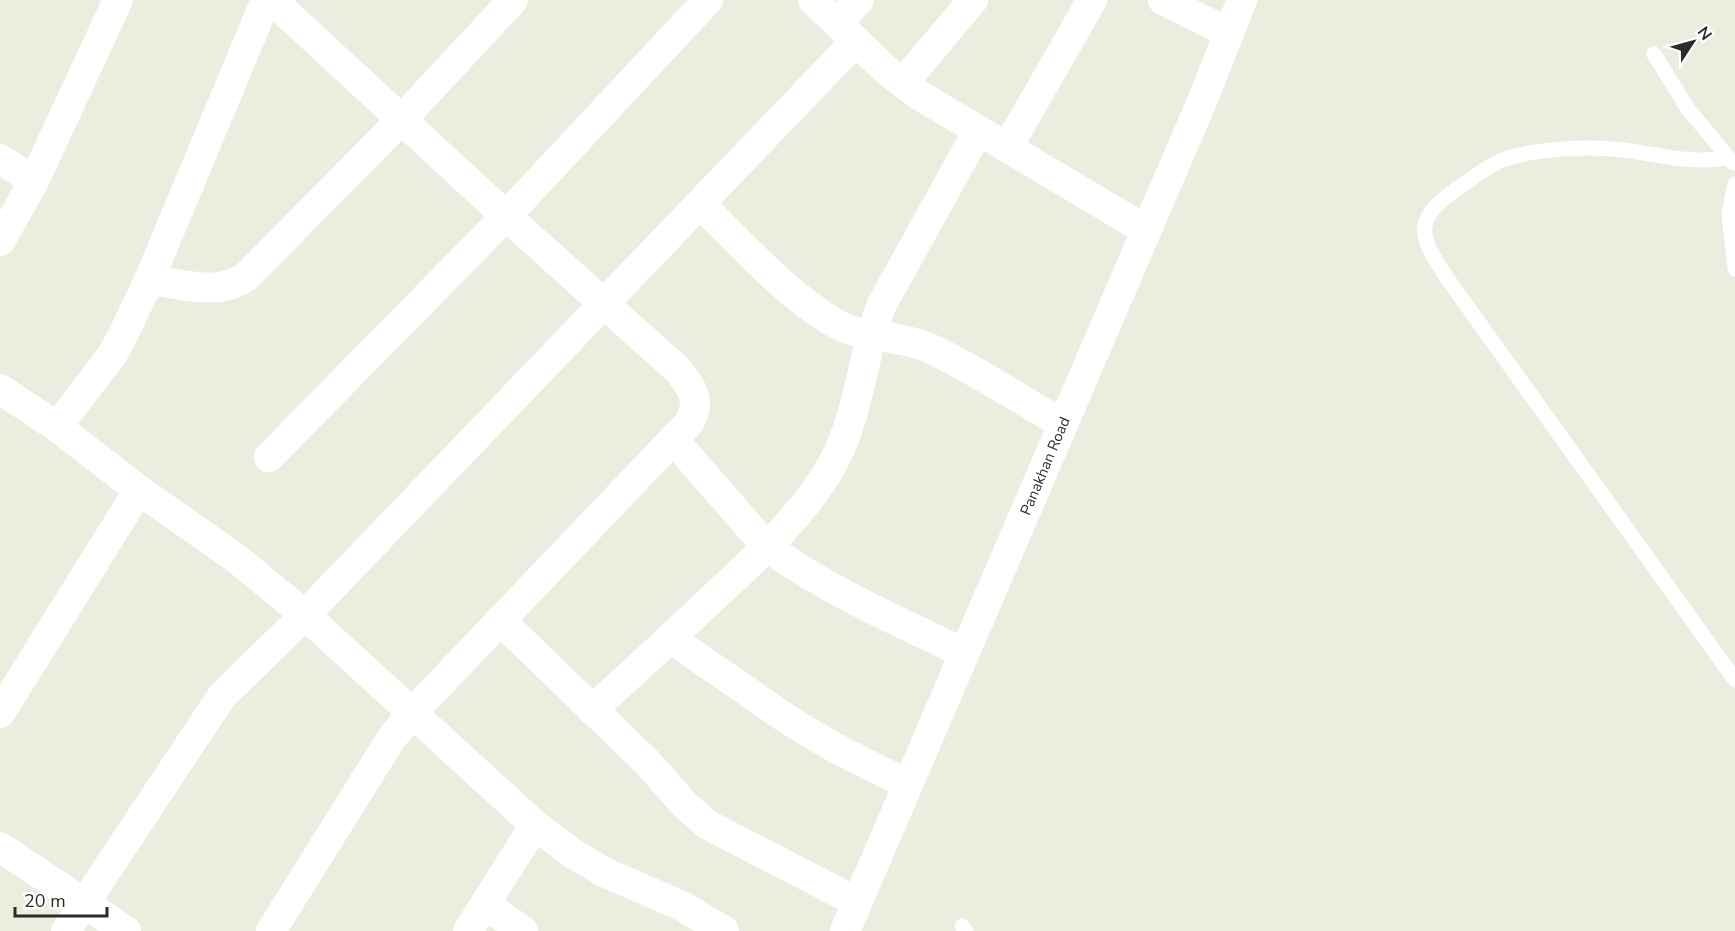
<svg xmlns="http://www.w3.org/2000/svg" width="1735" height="931" font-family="'Nunito Sans',sans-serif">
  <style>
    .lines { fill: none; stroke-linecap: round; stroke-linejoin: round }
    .service { stroke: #fff; stroke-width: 15 }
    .minor { stroke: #fff; stroke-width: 30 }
    .labels { text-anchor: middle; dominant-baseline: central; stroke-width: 6; stroke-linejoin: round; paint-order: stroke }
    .street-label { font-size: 15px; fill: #2c2c2c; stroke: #fff }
  </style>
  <rect width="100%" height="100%" fill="#ebeede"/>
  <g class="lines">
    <g class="service">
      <polyline points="1654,54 1688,109 1733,163"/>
      <path d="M 1727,158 C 1686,164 1663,155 1623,150 C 1588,146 1532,148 1500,161 C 1484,168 1469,181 1454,191 C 1411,222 1421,238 1447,278 L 1735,680"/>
      <polyline points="1735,184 1729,213 1735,269"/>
      <polyline points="962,926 966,931"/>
    </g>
    <g class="minor">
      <polyline points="813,0 886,70 919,95 1146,230"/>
      <polyline points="1163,0 1229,33"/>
      <polyline points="837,23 859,0"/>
      <polyline points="903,83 973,0"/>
      <polyline points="1007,148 1092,0"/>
      <polyline points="0,159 34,181"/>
      <path d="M 700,204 C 742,244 783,292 833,322 C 862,340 898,334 929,348 C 975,369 1019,399 1063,424"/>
      <polyline points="0,241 34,181 118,0"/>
      <path d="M 149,280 C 183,284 219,297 247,276 L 402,119 L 513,0"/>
      <polyline points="0,389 57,427 139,490 237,559 305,615 535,825 572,853 604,872 682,906 724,931"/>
      <polyline points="57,427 112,355 123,335 149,280 266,0"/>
      <path d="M 673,439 L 767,547 C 828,591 896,620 964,653"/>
      <polyline points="269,457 506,216 708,0"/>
      <polyline points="500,620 646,761 685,805 708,825 857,902"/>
      <polyline points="670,638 787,719 835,748 907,784"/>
      <path d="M 592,710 C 634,672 675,634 716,595 C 759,555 804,515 833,463 C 859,415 862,357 881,306 L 978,131"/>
      <polyline points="0,713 139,490"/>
      <polyline points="0,847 126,931"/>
      <polyline points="485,904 523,931"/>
      <polyline points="66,931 222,696 305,615 856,41"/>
      <path d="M 271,931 L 391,739 L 412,713 L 688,424 C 702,402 693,388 677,369 L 506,216 L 272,0"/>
      <polyline points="468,931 535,825"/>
      <polyline points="845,931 1203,99 1242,0"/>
    </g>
  </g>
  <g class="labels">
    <g class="street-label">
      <text transform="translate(1045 466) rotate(-67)">Panakhan Road</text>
    </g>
  </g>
  <g transform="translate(1693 42) rotate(54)" stroke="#ffffff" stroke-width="4.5" paint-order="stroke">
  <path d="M0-4.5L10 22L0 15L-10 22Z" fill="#2c2c2c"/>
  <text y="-9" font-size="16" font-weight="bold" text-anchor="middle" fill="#2c2c2c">N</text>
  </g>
  <path d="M15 907v9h92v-9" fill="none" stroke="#2c2c2c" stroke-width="3"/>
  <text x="24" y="907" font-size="18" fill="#2c2c2c" stroke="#ffffff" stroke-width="4.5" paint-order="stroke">20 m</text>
</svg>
